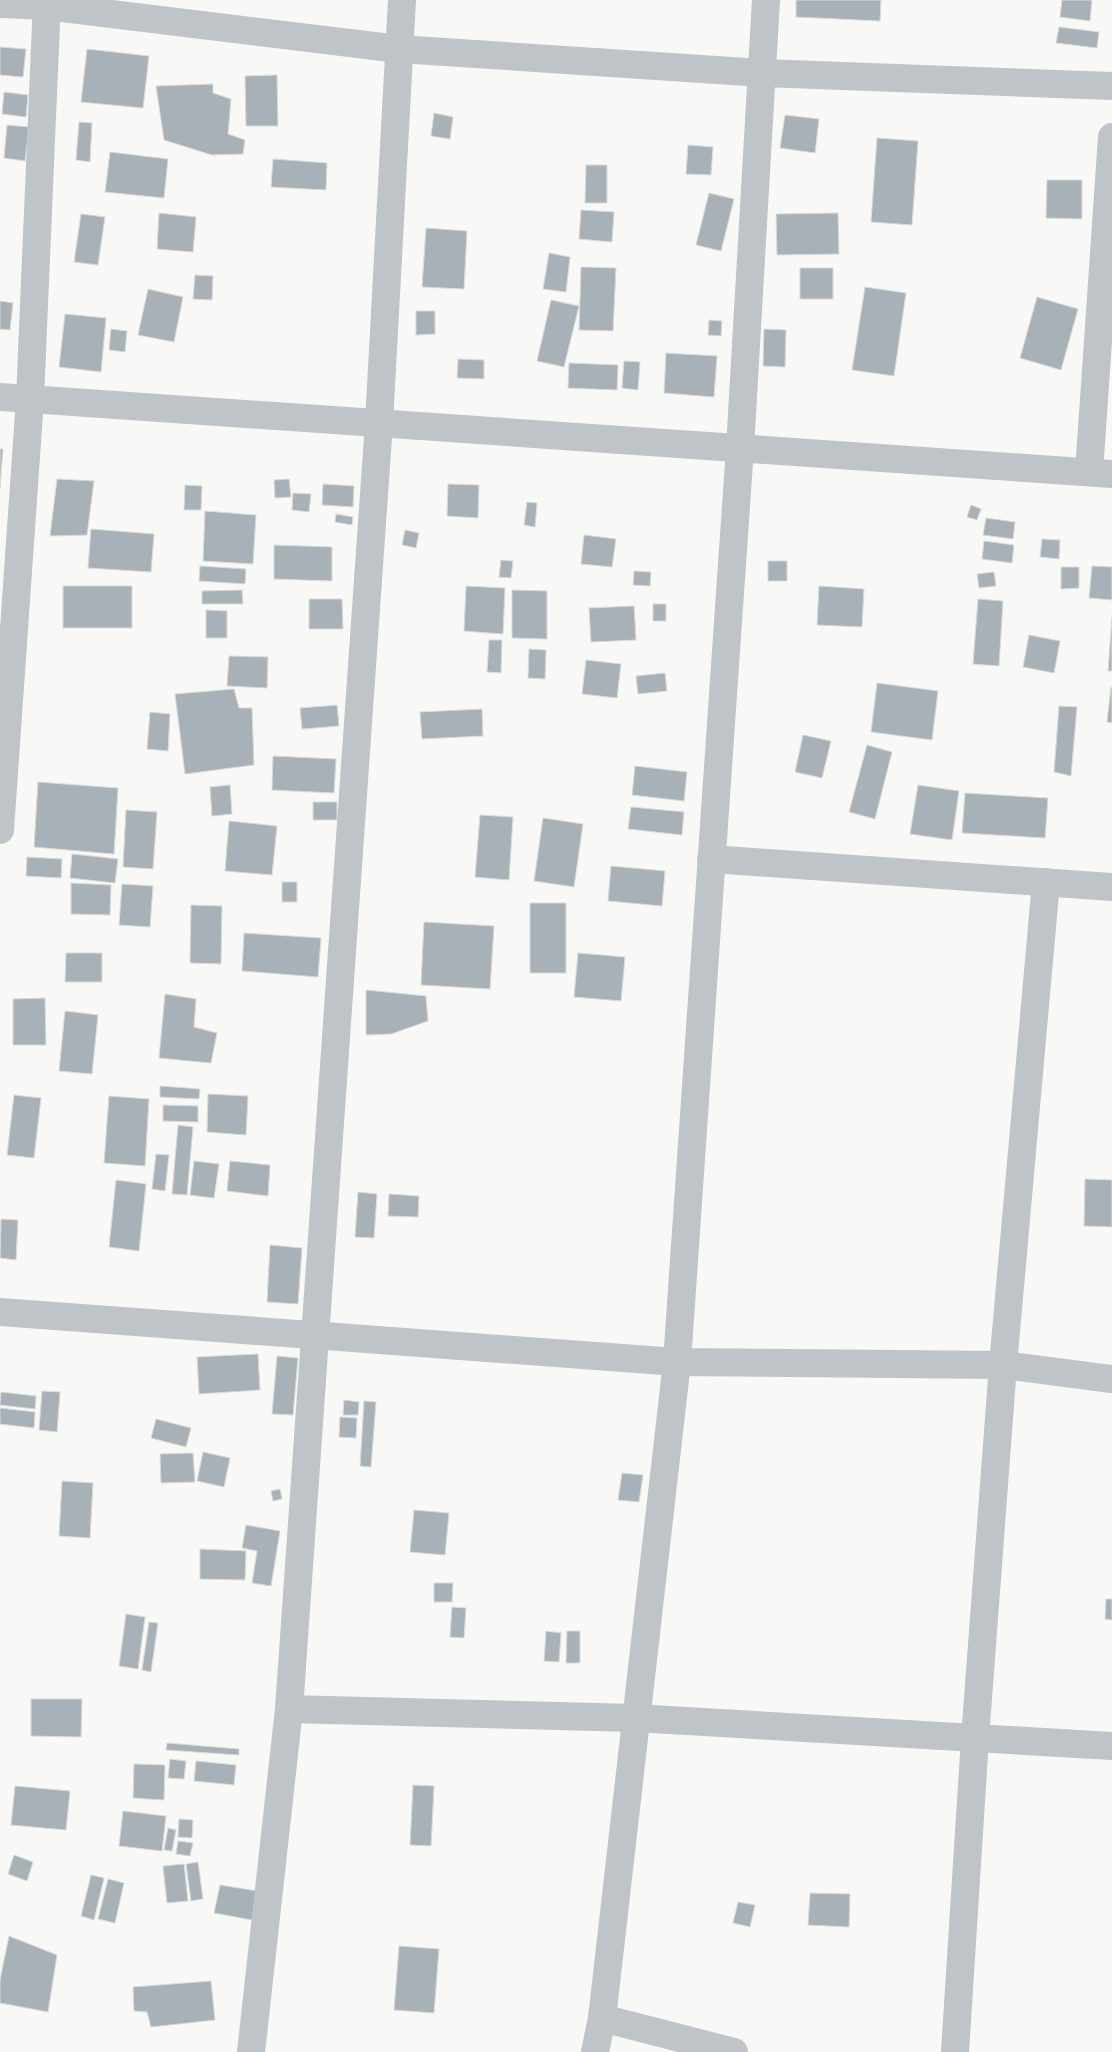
<svg xmlns="http://www.w3.org/2000/svg" width="1112" height="2052" font-family="'Varela Round',sans-serif">
  <style>
    .building { fill: #a8b1b7; stroke: #dadad8 }
    .lines { fill: none; stroke-linecap: round; stroke-linejoin: round }
    .minor { stroke: #bfc4c8; stroke-width: 28 }
  </style>
  <rect width="100%" height="100%" fill="#f8f8f6"/>
  <g class="building">
    <polygon points="796,0 881,0 880,21 796,17"/>
    <polygon points="1062,0 1092,0 1090,21 1060,17"/>
    <polygon points="1059,27 1099,32 1097,48 1056,43"/>
    <polygon points="0,47 26,49 23,77 0,75"/>
    <polygon points="87,49 149,56 143,108 81,102"/>
    <polygon points="277,75 278,126 246,126 245,76"/>
    <polygon points="213,84 213,93 231,99 228,134 245,140 243,154 212,155 164,140 156,86"/>
    <polygon points="4,92 28,95 26,117 2,114"/>
    <polygon points="434,113 453,117 450,139 431,136"/>
    <polygon points="785,115 819,119 815,153 780,148"/>
    <polygon points="79,122 92,123 90,162 76,160"/>
    <polygon points="7,125 29,127 25,161 4,158"/>
    <polygon points="877,138 918,141 912,225 871,222"/>
    <polygon points="688,145 713,147 711,175 686,174"/>
    <polygon points="110,152 168,159 164,198 105,192"/>
    <polygon points="273,159 327,163 326,190 271,187"/>
    <polygon points="586,165 607,165 607,203 585,203"/>
    <polygon points="1047,180 1082,180 1082,219 1046,218"/>
    <polygon points="709,193 734,199 721,251 696,245"/>
    <polygon points="581,210 614,212 612,242 579,239"/>
    <polygon points="159,213 196,217 193,252 157,249"/>
    <polygon points="838,213 839,254 777,255 776,214"/>
    <polygon points="81,214 105,217 98,265 74,262"/>
    <polygon points="426,228 467,231 464,289 422,287"/>
    <polygon points="549,253 570,257 566,292 543,289"/>
    <polygon points="581,267 616,268 613,331 579,330"/>
    <rect x="800" y="268" width="33" height="31"/>
    <polygon points="195,275 213,276 212,300 193,299"/>
    <polygon points="865,287 906,293 894,376 852,370"/>
    <polygon points="148,289 183,297 174,342 138,335"/>
    <polygon points="1037,297 1078,309 1061,370 1020,358"/>
    <polygon points="551,300 579,306 564,367 537,361"/>
    <polygon points="0,301 13,303 10,330 0,329"/>
    <polygon points="416,311 435,311 435,334 416,335"/>
    <polygon points="65,314 106,318 101,372 59,367"/>
    <polygon points="709,320 722,321 721,336 708,335"/>
    <polygon points="111,329 127,331 125,352 109,350"/>
    <polygon points="764,329 786,330 785,367 763,366"/>
    <polygon points="666,353 717,356 714,397 664,393"/>
    <polygon points="458,359 484,360 484,379 457,378"/>
    <polygon points="624,361 640,362 638,390 622,388"/>
    <polygon points="569,363 618,365 617,390 568,388"/>
    <polygon points="0,449 3,449 0,489"/>
    <polygon points="57,479 94,481 87,535 50,536"/>
    <polygon points="289,479 291,497 275,498 274,480"/>
    <polygon points="323,484 354,486 353,507 322,505"/>
    <polygon points="448,484 479,485 478,518 447,516"/>
    <polygon points="185,485 202,486 201,510 184,510"/>
    <polygon points="293,493 311,494 309,512 292,510"/>
    <polygon points="527,502 537,503 535,527 524,525"/>
    <polygon points="971,505 981,509 977,520 967,517"/>
    <polygon points="205,511 256,515 253,564 203,561"/>
    <polygon points="336,514 353,517 352,525 335,522"/>
    <polygon points="986,518 1015,522 1013,539 983,535"/>
    <polygon points="91,529 154,534 151,572 88,568"/>
    <polygon points="405,530 419,533 416,548 402,545"/>
    <polygon points="584,535 616,539 612,567 581,564"/>
    <polygon points="1042,539 1060,540 1059,559 1040,557"/>
    <polygon points="984,541 1014,545 1012,563 982,559"/>
    <polygon points="274,545 332,547 332,581 274,579"/>
    <polygon points="501,560 513,561 511,578 499,577"/>
    <rect x="768" y="561" width="19" height="20"/>
    <polygon points="200,566 246,569 245,584 199,581"/>
    <polygon points="1092,566 1112,567 1112,600 1089,598"/>
    <polygon points="1061,567 1079,567 1079,588 1061,589"/>
    <polygon points="634,571 651,572 650,586 633,585"/>
    <polygon points="994,572 996,586 979,588 977,574"/>
    <rect x="63" y="586" width="69" height="42"/>
    <polygon points="466,586 505,588 503,634 464,631"/>
    <polygon points="819,586 864,589 862,627 817,625"/>
    <polygon points="242,590 243,604 202,604 202,591"/>
    <polygon points="512,590 547,591 547,639 512,638"/>
    <polygon points="309,599 342,599 343,629 309,629"/>
    <polygon points="978,599 1003,601 999,666 973,664"/>
    <rect x="653" y="604" width="13" height="17"/>
    <polygon points="634,606 636,640 591,642 589,608"/>
    <polygon points="206,610 227,611 227,638 206,638"/>
    <polygon points="1112,617 1112,671 1108,671"/>
    <polygon points="1029,635 1060,641 1054,673 1023,667"/>
    <polygon points="489,640 502,640 501,673 487,672"/>
    <polygon points="529,649 546,650 545,679 528,678"/>
    <polygon points="229,656 268,657 267,688 227,686"/>
    <polygon points="586,660 621,664 617,698 582,694"/>
    <polygon points="665,673 667,691 638,694 636,676"/>
    <polygon points="877,683 938,691 932,740 871,732"/>
    <polygon points="1111,687 1112,688 1112,723 1107,722"/>
    <polygon points="234,689 239,708 252,708 254,765 185,774 175,694"/>
    <polygon points="337,705 339,726 302,729 300,708"/>
    <polygon points="1059,706 1077,707 1071,776 1054,772"/>
    <polygon points="482,709 483,736 422,739 420,712"/>
    <polygon points="150,712 170,714 168,751 147,749"/>
    <polygon points="803,735 831,741 822,778 795,772"/>
    <polygon points="867,745 892,752 875,819 849,812"/>
    <polygon points="273,756 336,759 334,793 272,790"/>
    <polygon points="635,766 687,772 684,801 632,795"/>
    <polygon points="38,782 118,788 114,854 34,847"/>
    <polygon points="230,785 232,814 212,816 210,787"/>
    <polygon points="918,785 959,791 952,840 910,834"/>
    <polygon points="965,793 1048,798 1045,838 962,833"/>
    <rect x="313" y="802" width="24" height="18"/>
    <polygon points="631,807 684,812 682,835 628,829"/>
    <polygon points="126,810 157,812 153,869 123,867"/>
    <polygon points="480,815 513,817 509,880 475,877"/>
    <polygon points="543,818 583,824 574,887 534,881"/>
    <polygon points="229,821 277,826 272,875 225,871"/>
    <polygon points="72,854 118,859 115,883 70,878"/>
    <polygon points="27,857 62,859 61,878 26,876"/>
    <polygon points="611,866 665,871 662,906 608,901"/>
    <rect x="282" y="882" width="15" height="20"/>
    <polygon points="71,883 111,885 110,915 71,914"/>
    <polygon points="122,884 153,886 150,927 119,925"/>
    <rect x="530" y="903" width="36" height="70"/>
    <polygon points="191,905 222,906 221,964 190,963"/>
    <polygon points="424,922 494,926 490,989 421,985"/>
    <polygon points="244,933 321,938 318,977 242,971"/>
    <polygon points="66,953 102,953 102,982 65,982"/>
    <polygon points="578,953 625,957 621,1001 574,997"/>
    <polygon points="366,990 426,996 428,1021 391,1034 366,1035"/>
    <polygon points="165,994 196,999 194,1027 217,1033 211,1063 159,1058"/>
    <polygon points="45,998 46,1045 13,1045 13,999"/>
    <polygon points="65,1011 98,1015 92,1074 59,1071"/>
    <polygon points="160,1086 200,1089 199,1099 160,1097"/>
    <polygon points="208,1094 248,1096 246,1135 207,1132"/>
    <polygon points="14,1095 41,1098 34,1158 7,1155"/>
    <polygon points="109,1096 149,1099 145,1166 104,1163"/>
    <polygon points="163,1105 198,1106 198,1122 163,1121"/>
    <polygon points="178,1125 193,1127 187,1195 172,1194"/>
    <polygon points="156,1154 169,1155 165,1191 152,1189"/>
    <polygon points="194,1161 219,1164 214,1198 190,1195"/>
    <polygon points="230,1161 270,1165 268,1196 227,1191"/>
    <polygon points="1085,1179 1112,1180 1112,1227 1084,1226"/>
    <polygon points="116,1180 146,1184 139,1251 109,1247"/>
    <polygon points="358,1192 377,1194 374,1238 355,1237"/>
    <polygon points="389,1194 419,1196 418,1217 388,1216"/>
    <polygon points="1,1219 18,1220 16,1260 0,1258"/>
    <polygon points="270,1245 302,1248 298,1304 267,1302"/>
    <polygon points="258,1354 260,1390 199,1394 197,1357"/>
    <polygon points="277,1356 298,1358 293,1415 272,1414"/>
    <polygon points="42,1391 60,1392 57,1432 39,1430"/>
    <polygon points="1,1392 36,1396 35,1409 0,1405"/>
    <polygon points="344,1400 359,1402 358,1415 343,1415"/>
    <polygon points="364,1401 376,1402 371,1467 360,1466"/>
    <polygon points="0,1408 35,1412 34,1428 0,1424"/>
    <polygon points="340,1417 357,1418 356,1438 339,1437"/>
    <polygon points="156,1419 191,1428 186,1447 151,1438"/>
    <polygon points="203,1452 230,1458 224,1487 197,1481"/>
    <polygon points="193,1453 195,1482 161,1483 160,1454"/>
    <polygon points="622,1473 643,1475 639,1502 618,1500"/>
    <polygon points="62,1481 93,1483 90,1538 59,1536"/>
    <polygon points="280,1489 282,1499 273,1501 271,1491"/>
    <polygon points="414,1510 449,1513 445,1555 410,1552"/>
    <polygon points="246,1525 280,1531 271,1586 252,1583 257,1551 242,1548"/>
    <polygon points="200,1549 246,1551 245,1580 200,1579"/>
    <polygon points="434,1583 453,1583 452,1602 434,1602"/>
    <polygon points="1106,1599 1112,1599 1112,1620 1105,1619"/>
    <polygon points="452,1607 466,1608 464,1638 450,1637"/>
    <polygon points="126,1614 145,1617 138,1669 119,1666"/>
    <polygon points="149,1622 158,1623 151,1672 142,1670"/>
    <polygon points="546,1631 561,1633 559,1662 544,1661"/>
    <polygon points="567,1631 580,1631 580,1663 566,1663"/>
    <polygon points="31,1699 82,1699 81,1737 31,1736"/>
    <polygon points="167,1743 239,1749 239,1755 166,1750"/>
    <polygon points="170,1759 186,1761 184,1779 168,1778"/>
    <polygon points="196,1761 236,1765 234,1785 194,1781"/>
    <polygon points="134,1764 165,1765 164,1800 133,1798"/>
    <polygon points="413,1785 434,1786 431,1846 410,1845"/>
    <polygon points="15,1786 70,1791 66,1830 11,1825"/>
    <polygon points="123,1811 166,1816 162,1851 119,1846"/>
    <polygon points="179,1819 193,1820 192,1838 178,1837"/>
    <polygon points="168,1828 176,1830 172,1851 164,1850"/>
    <polygon points="178,1841 193,1843 190,1856 176,1854"/>
    <polygon points="14,1855 33,1862 27,1881 8,1874"/>
    <polygon points="198,1862 203,1899 191,1901 186,1864"/>
    <polygon points="184,1864 188,1901 167,1903 163,1866"/>
    <polygon points="91,1875 104,1878 94,1920 81,1916"/>
    <polygon points="108,1879 124,1883 115,1923 98,1919"/>
    <polygon points="220,1885 257,1891 252,1920 214,1913"/>
    <polygon points="810,1893 850,1894 849,1927 808,1925"/>
    <polygon points="738,1902 755,1905 750,1927 733,1923"/>
    <polygon points="9,1936 57,1955 48,2012 0,2003 0,1980"/>
    <polygon points="399,1946 439,1949 434,2013 394,2010"/>
    <polygon points="211,1981 215,2020 151,2027 147,2012 134,2011 133,1987"/>
  </g>
  <g class="lines">
    <g class="minor">
      <polyline points="0,4 46,6 399,49 762,73 1112,86"/>
      <polyline points="0,397 1112,474"/>
      <polyline points="1089,472 1112,137"/>
      <polyline points="0,830 30,399 47,0"/>
      <polyline points="711,859 1112,887"/>
      <polyline points="0,1312 677,1362 1003,1365 1112,1379"/>
      <polyline points="289,1709 635,1718 1112,1746"/>
      <polyline points="602,2018 734,2052"/>
      <polyline points="251,2052 289,1709 379,423 402,0"/>
      <polyline points="595,2052 602,2018 677,1362 740,448 766,0"/>
      <polyline points="955,2052 975,1738 1003,1365 1046,882"/>
    </g>
  </g>
</svg>
